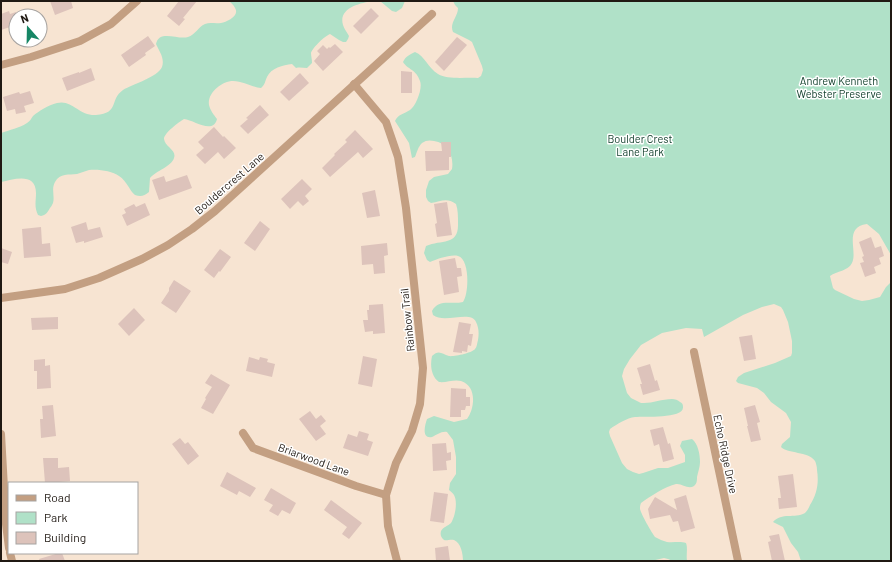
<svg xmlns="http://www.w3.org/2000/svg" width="892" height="562" font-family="Barlow,sans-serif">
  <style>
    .green { fill: #b0e1c8 }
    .building { fill: #ddc3bb }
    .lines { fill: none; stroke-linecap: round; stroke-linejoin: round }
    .street { stroke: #c39f82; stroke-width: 8 }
    .labels { text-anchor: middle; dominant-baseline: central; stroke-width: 3; stroke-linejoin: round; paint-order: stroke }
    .park-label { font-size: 11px; fill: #14412e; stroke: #fff }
    .street-label { font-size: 11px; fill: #201913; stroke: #fff }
  </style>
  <rect width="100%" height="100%" fill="#f7e4d2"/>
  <g class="green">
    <path d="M 229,1 L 373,1 C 360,3 338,8 343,25 C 344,29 347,32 349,36 L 348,39 L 346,42 L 343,42 L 339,40 L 330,34 C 325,36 313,47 311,53 C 311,56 312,59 312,63 L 307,68 C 303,68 300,67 296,68 L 292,64 C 283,65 271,68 267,77 C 265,81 265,85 261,88 C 251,87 243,81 233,81 C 222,81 207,93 209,105 C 210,110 214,115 217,119 C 213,135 194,120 184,119 C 179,122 164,133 164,139 C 165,147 177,150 174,158 C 172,166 156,171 150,178 L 149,192 C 144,196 141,197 135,195 C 129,190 127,181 119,176 C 112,171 99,169 89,170 C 85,171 81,173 77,174 C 69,175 60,173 55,182 C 51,189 55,196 53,203 C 52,205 51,207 50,208 C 47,213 46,215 41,216 L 38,215 C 34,207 36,201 36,193 C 36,172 14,179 1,182 L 1,133 C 9,130 20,128 27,123 C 30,121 31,119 33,116 C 39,111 48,105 57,103 C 72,99 79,116 96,115 C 120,113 109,100 123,90 C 133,84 158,77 162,67 C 165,58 159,51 156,44 C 159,29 178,40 188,37 C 195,35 198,27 205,24 C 210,22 215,24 221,23 C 227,22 240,16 235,8 C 234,5 231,3 229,1 Z"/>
    <polygon points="380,1 405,1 402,8 396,12 392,11"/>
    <path d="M 453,1 L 891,1 L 891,255 L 879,234 L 867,224 C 843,227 858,251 852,263 C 848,271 837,271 830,276 L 833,288 L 835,290 L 854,299 L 862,301 L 869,300 L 880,297 L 886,287 L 891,282 L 891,561 L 801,561 L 798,552 L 791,543 L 783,527 L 773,522 C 782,512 794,519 805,513 C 807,511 809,508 810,505 C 817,494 819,483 817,470 C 817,467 816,463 815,461 C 808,451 788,454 781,447 L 782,444 L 790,437 L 791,422 L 786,413 L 771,402 L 764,393 L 757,388 L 738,383 L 736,381 L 738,377 L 744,373 L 775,363 L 791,356 L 792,353 L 792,341 L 788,322 L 783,310 L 781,307 L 774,304 L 762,307 L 743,315 L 704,337 L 702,329 L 686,328 L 662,333 L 641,345 L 630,359 L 624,369 L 622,376 L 627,393 L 631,398 L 641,403 L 644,403 C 653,403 662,399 672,399 C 675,399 678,400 680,402 C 682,403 683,404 683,407 C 684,419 644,416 635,417 C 627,418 617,424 610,429 L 609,432 L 610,436 L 622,463 L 627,469 L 633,472 L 639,474 L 643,473 L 658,468 L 668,468 L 685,462 L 685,455 L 680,446 L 682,441 L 692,439 C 698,444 700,454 700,462 C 700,467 698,472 697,477 C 697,481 697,483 694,486 C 688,490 682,483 676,484 C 666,486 649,497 641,503 C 640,506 640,506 640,509 C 641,514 652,533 655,537 C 659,539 663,541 667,542 C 673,543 680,541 686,543 C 688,548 686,555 687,561 L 673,561 L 668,559 L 664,558 L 651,561 L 463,561 C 463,554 461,543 454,540 C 450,539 447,541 444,540 C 441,537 440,535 441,531 C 443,527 448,526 451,523 C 455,517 458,502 454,495 C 453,493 451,492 449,490 L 450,483 L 456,474 L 456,457 L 453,440 L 447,432 C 441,431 437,435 432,437 C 421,439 425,425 427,419 L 434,416 L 454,422 L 467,419 C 475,408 477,386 461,381 C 454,379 446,383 439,382 C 431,376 430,365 432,356 C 439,349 442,354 449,356 C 453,357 472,353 475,349 C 477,347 477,343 478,340 C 479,334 479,328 476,322 C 471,310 444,324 433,315 L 432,311 C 439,298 451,305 463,302 C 469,294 470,259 458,256 C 451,254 437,259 430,262 L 427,260 L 424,253 L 426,246 C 442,239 459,246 458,223 C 458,216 458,210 456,204 C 446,197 441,202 431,203 L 428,201 L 426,197 L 426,190 L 429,181 L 434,177 L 448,174 L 452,169 C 454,156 448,143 434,141 C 430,140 426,140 422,143 C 418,147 417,152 415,157 L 412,158 L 409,143 L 395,121 C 398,114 404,114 410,110 C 416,106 423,88 420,81 C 416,69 408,70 403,62 C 406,56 409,55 415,52 C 425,56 428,68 438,74 C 448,80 466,77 478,78 L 481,76 L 483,70 L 482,66 L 472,42 L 469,40 L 453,32 C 449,23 458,17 458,8 L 455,5 Z"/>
  </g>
  <g class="building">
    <polygon points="50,1 71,1 73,8 55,15"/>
    <polygon points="179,1 197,1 183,18 185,19 179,26 167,16"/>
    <polygon points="371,8 379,16 361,34 353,26"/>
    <polygon points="9,11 10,14 16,12 16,25 1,30 1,14"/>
    <polygon points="148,36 155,46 145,53 146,55 129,67 121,55"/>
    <polygon points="457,37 467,45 444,71 435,62"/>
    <polygon points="335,44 343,52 323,71 314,61 320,54 317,51 323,45 327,49 329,47 330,48"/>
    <polygon points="91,68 95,80 67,91 62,78 79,72 79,73"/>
    <polygon points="401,71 412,72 412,93 401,93"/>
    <polygon points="300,73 309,83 289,101 280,92"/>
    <polygon points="30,91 34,103 24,106 26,112 16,114 15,109 7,111 3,97 19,92 20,94"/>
    <polygon points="260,105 269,115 248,134 240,126 248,119 246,118"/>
    <polygon points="214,127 223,137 224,136 236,148 224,159 218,152 205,164 196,155 204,148 198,142"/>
    <polygon points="355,130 373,149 363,158 358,152 330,177 322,168 335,155 334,154 347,142 345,140"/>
    <polygon points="441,142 451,142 451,157 449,157 449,170 426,171 425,151 442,151"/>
    <polygon points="187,175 192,188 159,200 152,180 164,176 166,182"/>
    <polygon points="302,179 312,189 305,196 309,201 303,206 298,201 290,209 281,199"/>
    <polygon points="375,190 380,216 367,218 362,193"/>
    <polygon points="447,202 452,235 437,237 435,224 437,223 434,204"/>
    <polygon points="145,203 150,215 127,226 122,215 126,213 124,209 134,204 136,207"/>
    <polygon points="260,221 270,229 255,251 244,243"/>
    <polygon points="86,222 88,230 100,227 103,237 84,243 84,241 76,243 71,227"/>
    <polygon points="41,227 42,244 50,243 51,256 24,258 22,229"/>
    <polygon points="871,237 875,248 881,246 884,256 879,258 881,264 874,267 876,273 865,277 860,263 864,262 862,257 864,256 859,242"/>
    <polygon points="387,243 388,255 384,256 385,273 374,274 373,264 362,265 361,246"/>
    <polygon points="1,248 12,252 8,264 1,262"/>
    <polygon points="220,249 231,257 220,272 219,271 214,278 204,270"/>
    <polygon points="455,258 457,268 461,268 462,276 457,277 459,292 444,295 439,261"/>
    <polygon points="174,280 191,291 176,313 161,303 169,291 169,288"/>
    <polygon points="383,304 385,333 373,334 373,331 365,332 363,320 368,320 367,310 369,310 369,305"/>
    <polygon points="134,308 145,320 129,336 118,324"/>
    <polygon points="58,317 58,329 32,330 31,318"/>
    <polygon points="459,322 471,324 469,334 473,334 471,346 468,345 467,352 462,351 462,353 453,352"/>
    <polygon points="752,335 756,359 744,361 739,337"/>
    <polygon points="363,356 377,359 372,387 358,384"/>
    <polygon points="249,357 259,360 260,357 268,359 267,362 275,364 272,377 246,371"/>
    <polygon points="45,359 45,366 50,365 51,388 37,389 37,371 34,371 34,360"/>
    <polygon points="650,364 655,381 657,380 660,390 643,395 640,384 642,384 637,368"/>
    <polygon points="211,374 230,385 213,414 201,408 206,399 205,398 212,387 205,383"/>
    <polygon points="451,388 466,389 466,397 470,397 470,406 466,406 465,410 461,410 461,417 450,417"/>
    <polygon points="53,405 56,436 41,438 40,419 43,419 42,406"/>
    <polygon points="755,405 760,422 757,423 761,440 751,442 747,426 748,426 744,408"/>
    <polygon points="310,411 316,419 321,415 326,421 320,426 326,434 316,441 299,419"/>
    <polygon points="663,427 668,444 670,443 674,459 663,462 659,444 654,446 650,430"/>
    <polygon points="359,431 369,434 367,440 373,442 368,456 343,448 348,434 357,437"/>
    <polygon points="180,438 185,444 188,442 199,456 188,465 172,444"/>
    <polygon points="446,443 447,453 451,452 451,460 446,461 447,470 433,471 432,444"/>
    <polygon points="43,458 58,458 58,468 69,467 70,481 59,482 59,483 45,483"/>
    <polygon points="227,472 256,488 250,497 239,491 237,495 220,486"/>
    <polygon points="793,474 797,507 779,509 778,498 781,498 778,476"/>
    <polygon points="271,488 296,503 290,514 282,510 278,516 269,511 273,505 264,500"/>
    <polygon points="434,492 448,494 444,523 430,521"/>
    <polygon points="686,495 695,528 681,532 678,521 673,522 670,515 650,519 648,509 655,497 677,510 674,499"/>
    <polygon points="331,500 362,523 349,539 342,534 347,527 324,510"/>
    <polygon points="779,534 785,561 772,561 768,542 771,541 769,536"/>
    <polygon points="448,546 450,561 436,561 435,548"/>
    <polygon points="59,553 62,553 65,561 40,561 39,559"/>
  </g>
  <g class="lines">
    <g class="street">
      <polyline points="1,65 31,57 80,41 111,24 137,1"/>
      <polyline points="354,84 386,122 398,157 406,208 423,368 420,404 412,431 396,463 386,495 388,526 397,561"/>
      <polyline points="1,298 65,289 99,278 142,259 168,245 192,229 215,211 432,14"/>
      <polyline points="694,352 738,561"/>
      <polyline points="243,433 253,448 356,486 386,495"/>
      <polyline points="1,434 6,524 9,548"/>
      <polyline points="10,553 12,561"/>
    </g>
  </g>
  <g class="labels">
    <g class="park-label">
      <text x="839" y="80">Andrew Kenneth<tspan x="839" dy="13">Webster Preserve</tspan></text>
      <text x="640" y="138">Boulder Crest<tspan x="640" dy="13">Lane Park</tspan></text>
    </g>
    <g class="street-label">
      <text transform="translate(229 183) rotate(-41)">Bouldercrest Lane</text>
      <text transform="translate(407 320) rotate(-96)">Rainbow Trail</text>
      <text transform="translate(726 454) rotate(78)">Echo Ridge Drive</text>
      <text transform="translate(314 459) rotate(20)">Briarwood Lane</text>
    </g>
  </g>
  <rect width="892" height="562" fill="none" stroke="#201913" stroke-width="4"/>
  <rect x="8" y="482" width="130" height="72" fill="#ffffff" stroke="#a6a3a1"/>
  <rect x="16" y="495" width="20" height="6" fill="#c39f82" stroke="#a6a3a1"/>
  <text x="44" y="502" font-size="12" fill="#201913">Road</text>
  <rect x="16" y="512" width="20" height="12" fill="#b0e1c8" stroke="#a6a3a1"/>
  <text x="44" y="522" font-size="12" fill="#201913">Park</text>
  <rect x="16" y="532" width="20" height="12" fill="#ddc3bb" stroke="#a6a3a1"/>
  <text x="44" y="542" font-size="12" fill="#201913">Building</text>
  <g transform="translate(28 28) rotate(340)"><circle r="19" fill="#ffffff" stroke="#a6a3a1"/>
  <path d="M0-3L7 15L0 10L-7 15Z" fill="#158665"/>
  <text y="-6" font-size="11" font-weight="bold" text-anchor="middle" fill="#201913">N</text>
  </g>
</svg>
